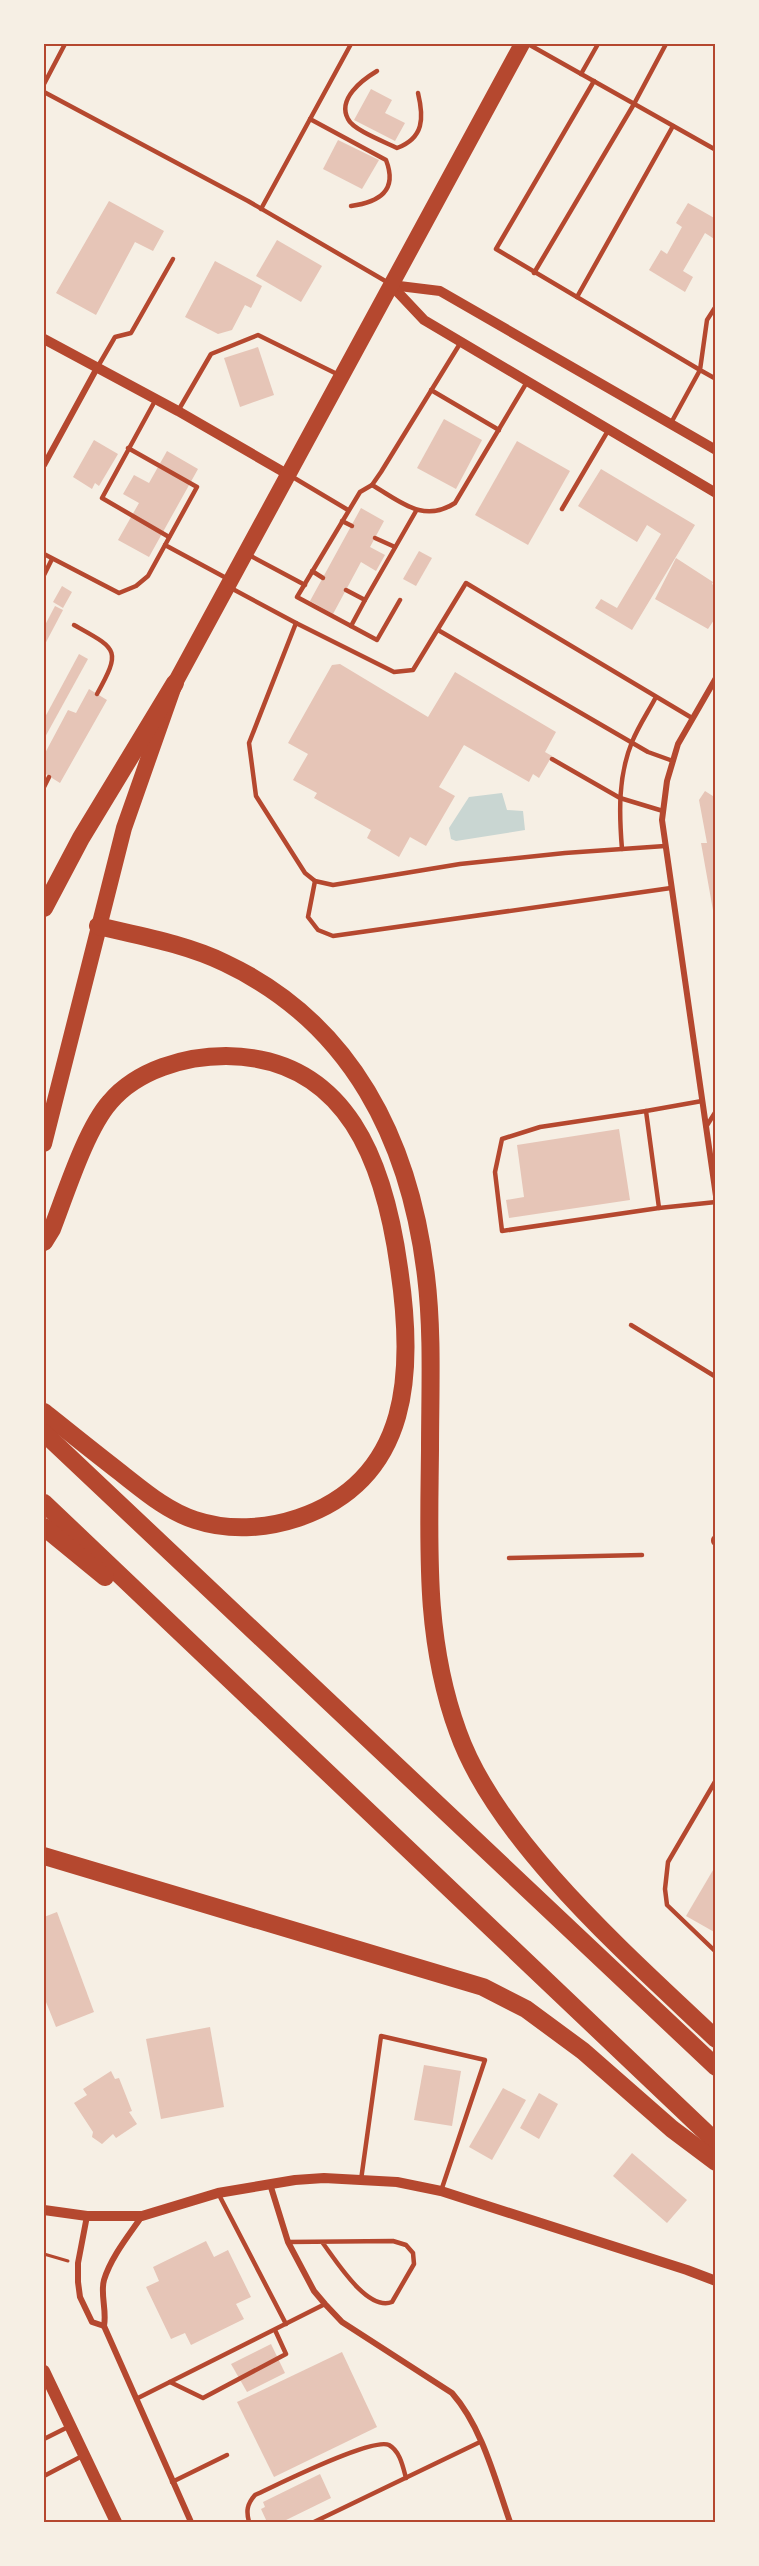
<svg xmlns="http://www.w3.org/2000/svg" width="759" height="2566" font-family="'Varela Round',sans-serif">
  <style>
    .water { fill: #c9d6d2 }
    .building { fill: #e6c5b7 }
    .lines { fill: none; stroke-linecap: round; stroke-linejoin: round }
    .path { stroke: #b5482f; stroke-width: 3 }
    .service { stroke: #b5482f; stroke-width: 4.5 }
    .minor { stroke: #b5482f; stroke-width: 6 }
    .tertiary { stroke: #b5482f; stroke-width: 10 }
    .secondary { stroke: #b5482f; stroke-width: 12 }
    .trunk { stroke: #b5482f; stroke-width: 16 }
    .motorway { stroke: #b5482f; stroke-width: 18 }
    .neatline { fill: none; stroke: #b5482f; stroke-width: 2 }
  </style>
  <rect width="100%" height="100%" fill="#f6efe4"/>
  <polygon class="water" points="502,793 507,810 523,811 525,830 456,841 451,839 449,828 469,797"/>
  <g class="building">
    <polygon points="371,89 392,100 385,113 405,123 395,141 354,120"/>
    <polygon points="338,140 379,160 362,189 323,169"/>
    <polygon points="109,201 164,231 153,251 135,242 96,315 56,293"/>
    <polygon points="688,203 716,219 716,240 705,233 683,271 693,277 685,292 649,270 661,250 667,254 682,227 676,223"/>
    <polygon points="277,240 322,266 301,302 256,276"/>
    <polygon points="215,261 262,286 251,308 245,305 232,330 218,334 185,317"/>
    <polygon points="258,347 274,395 240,407 224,358"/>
    <polygon points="444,419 482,440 456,489 417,468"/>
    <polygon points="94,440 118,454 99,486 95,483 92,489 73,477"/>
    <polygon points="517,441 570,471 528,545 475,515"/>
    <polygon points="167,451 198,469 149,557 118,540 139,503 123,494 134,475 149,483"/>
    <polygon points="601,469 695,525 632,630 595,608 601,599 617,608 661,534 647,525 637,542 578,506"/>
    <polygon points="361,508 384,521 370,547 385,555 376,571 361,562 333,614 310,601"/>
    <polygon points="419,551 432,558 416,586 403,579"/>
    <polygon points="676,558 713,582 712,584 716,587 716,617 708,629 655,599"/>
    <polygon points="62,586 72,592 63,608 53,602"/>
    <polygon points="55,606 63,610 44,646 44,627"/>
    <polygon points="79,654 88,659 44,739 44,719"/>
    <polygon points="340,664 428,717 455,672 556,732 545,752 552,756 539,778 533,774 529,782 464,745 439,787 455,796 426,846 410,837 399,857 367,838 371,830 314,798 317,793 293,780 308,754 288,743 332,665"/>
    <polygon points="89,689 107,700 60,783 44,773 44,755 68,710 76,713"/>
    <polygon points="705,791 716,798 714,916 701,843 707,843 699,800"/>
    <polygon points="619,1129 630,1200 509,1218 506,1200 524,1197 517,1145"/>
    <polygon points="716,1865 716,1933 686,1916"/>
    <polygon points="57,1912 94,2012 56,2027 44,1997 44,1917"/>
    <polygon points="210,2027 224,2107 161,2119 146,2039"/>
    <polygon points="424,2065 461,2071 452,2126 414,2120"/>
    <polygon points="111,2071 115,2079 119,2078 132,2111 129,2112 137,2124 116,2138 113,2134 102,2144 92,2137 93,2132 74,2103 87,2095 83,2089"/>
    <polygon points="503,2088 526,2100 492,2160 469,2147"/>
    <polygon points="539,2093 558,2104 539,2139 520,2128"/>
    <polygon points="632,2153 687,2200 667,2223 613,2176"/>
    <polygon points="206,2241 214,2257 228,2250 251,2297 236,2304 244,2319 191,2345 185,2333 171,2339 146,2287 159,2281 153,2267"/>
    <polygon points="271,2344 285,2373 247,2392 231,2364"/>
    <polygon points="342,2352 377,2427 274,2477 237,2402"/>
    <polygon points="320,2474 331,2498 282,2522 271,2522 270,2520 267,2522 261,2509 265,2507 263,2502"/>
  </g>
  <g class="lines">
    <polyline class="path" points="44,2254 68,2261"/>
    <g class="service">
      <polyline points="528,44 716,150"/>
      <path d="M 377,71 C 362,80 337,99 348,119 C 353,130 385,142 397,148 C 424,138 424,118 418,93"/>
      <polyline points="581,74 598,44"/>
      <polyline points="594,81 496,249 700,370 671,423"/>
      <polyline points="44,84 65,44"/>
      <polyline points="44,92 248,201 387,282"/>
      <path d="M 310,119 L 386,160 C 398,191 379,202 351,206"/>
      <polyline points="261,209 351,44"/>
      <polyline points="534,273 634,104 666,44"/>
      <polyline points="577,297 673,126"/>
      <polyline points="716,306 707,320 700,370 716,379"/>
      <polyline points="97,368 115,337 131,333 173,259"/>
      <polyline points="431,390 499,430"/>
      <polyline points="156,399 102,498 169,537"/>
      <polyline points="178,411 211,354 258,335 339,375"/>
      <polyline points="291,476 348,510"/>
      <path d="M 372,485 C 400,501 423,524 455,503 L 527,382"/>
      <polyline points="562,509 609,429"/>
      <polyline points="342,521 352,526"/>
      <polyline points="375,538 395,547"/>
      <polyline points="165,545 228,579"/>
      <polyline points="44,554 119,593 136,586 148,576 197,487 128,448"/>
      <polyline points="249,555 305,585"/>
      <polyline points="312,571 323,578"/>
      <polyline points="44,575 52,559"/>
      <polyline points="229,587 296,623"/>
      <polyline points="346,590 365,600 416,511"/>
      <polyline points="400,600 377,640 297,597 360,492 372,485 381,472 461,342"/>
      <path d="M 74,625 C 117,649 122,649 97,694"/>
      <polyline points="351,626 365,600"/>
      <polyline points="438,630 648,752 673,761"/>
      <polyline points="552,759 620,798 663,811"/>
      <polyline points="44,787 49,777"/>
      <polyline points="665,846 565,853 460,864 333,885 315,881 305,873 256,796 249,743 296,623 394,672 413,670 466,583 692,718"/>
      <path d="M 622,849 C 619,813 618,776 632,742 C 638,727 648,712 656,697"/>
      <polyline points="315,881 308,917 318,930 333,936 671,888"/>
      <polyline points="702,1101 646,1111 659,1208 716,1202"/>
      <polyline points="646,1111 540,1127 502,1139 495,1172 502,1231 659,1208"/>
      <polyline points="706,1127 716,1111"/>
      <polyline points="631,1325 716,1377"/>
      <polyline points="509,1558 642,1555"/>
      <polyline points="716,1780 668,1862 665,1889 667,1905 716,1952"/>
      <polyline points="361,2180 381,2036 485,2060 441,2191"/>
      <polyline points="218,2193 286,2324"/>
      <path d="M 288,2242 L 393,2241 L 406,2245 L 413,2253 L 414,2264 L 392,2302 C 367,2312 335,2259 322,2242"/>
      <polyline points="170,2382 203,2398 286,2354 275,2330"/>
      <polyline points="138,2398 325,2304"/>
      <polyline points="44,2439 68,2427"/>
      <polyline points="44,2476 84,2455"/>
      <polyline points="172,2482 227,2455"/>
      <path d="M 249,2522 C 246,2511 247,2504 255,2495 C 277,2485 372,2437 389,2445 C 400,2451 403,2467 406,2478"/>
      <polyline points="314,2522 480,2442"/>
    </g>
    <g class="minor">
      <polyline points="44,465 97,368"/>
      <polyline points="716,678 678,744 667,781 662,820 716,1196"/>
      <path d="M 270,2184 L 288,2242 L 314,2291 L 325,2304 L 342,2322 L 452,2393 C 482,2427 495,2479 510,2522"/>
      <polyline points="87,2216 78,2263 78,2282 80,2297 92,2322 104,2326"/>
      <polyline points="104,2326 191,2522"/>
      <path d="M 104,2326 C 107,2310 100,2294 104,2280 C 111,2257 129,2235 142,2216"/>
    </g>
    <g class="tertiary">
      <polyline points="391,285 424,320 716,493"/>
      <polyline points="391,285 440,291 716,450"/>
      <polyline points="44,339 178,411 287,474"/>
      <polyline points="716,1540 716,1541"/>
      <polyline points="44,2210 87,2216 142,2216 218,2193 295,2180 324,2178 397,2182 441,2191 687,2270 716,2281"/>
    </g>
    <polyline class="secondary" points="44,2371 116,2522"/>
    <polyline class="trunk" points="44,1144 124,828 175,683 522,44"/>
    <g class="motorway">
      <polyline points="44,908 81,838 175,683"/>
      <path d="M 98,926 C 140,936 186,944 225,963 C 352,1023 410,1141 426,1276 C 433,1333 430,1392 430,1450 C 429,1548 424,1639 458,1732 C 497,1842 631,1958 716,2039"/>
      <path d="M 44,1242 L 52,1229 C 66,1193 86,1129 110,1102 C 137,1070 185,1056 226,1056 C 349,1057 385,1166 399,1268 C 414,1368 413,1479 298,1518 C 265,1529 228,1531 195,1520 C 167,1511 144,1491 121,1473 C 95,1453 69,1432 44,1412"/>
      <polyline points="44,1433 716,2067"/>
      <polyline points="44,1503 716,2142"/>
      <polyline points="44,1527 105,1577"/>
      <polyline points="44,1856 483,1987 526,2009 583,2051 672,2129 716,2162"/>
    </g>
  </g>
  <rect width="759" height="2566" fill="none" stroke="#f6efe4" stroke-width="90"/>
  <rect x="45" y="45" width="669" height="2476" class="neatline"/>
</svg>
